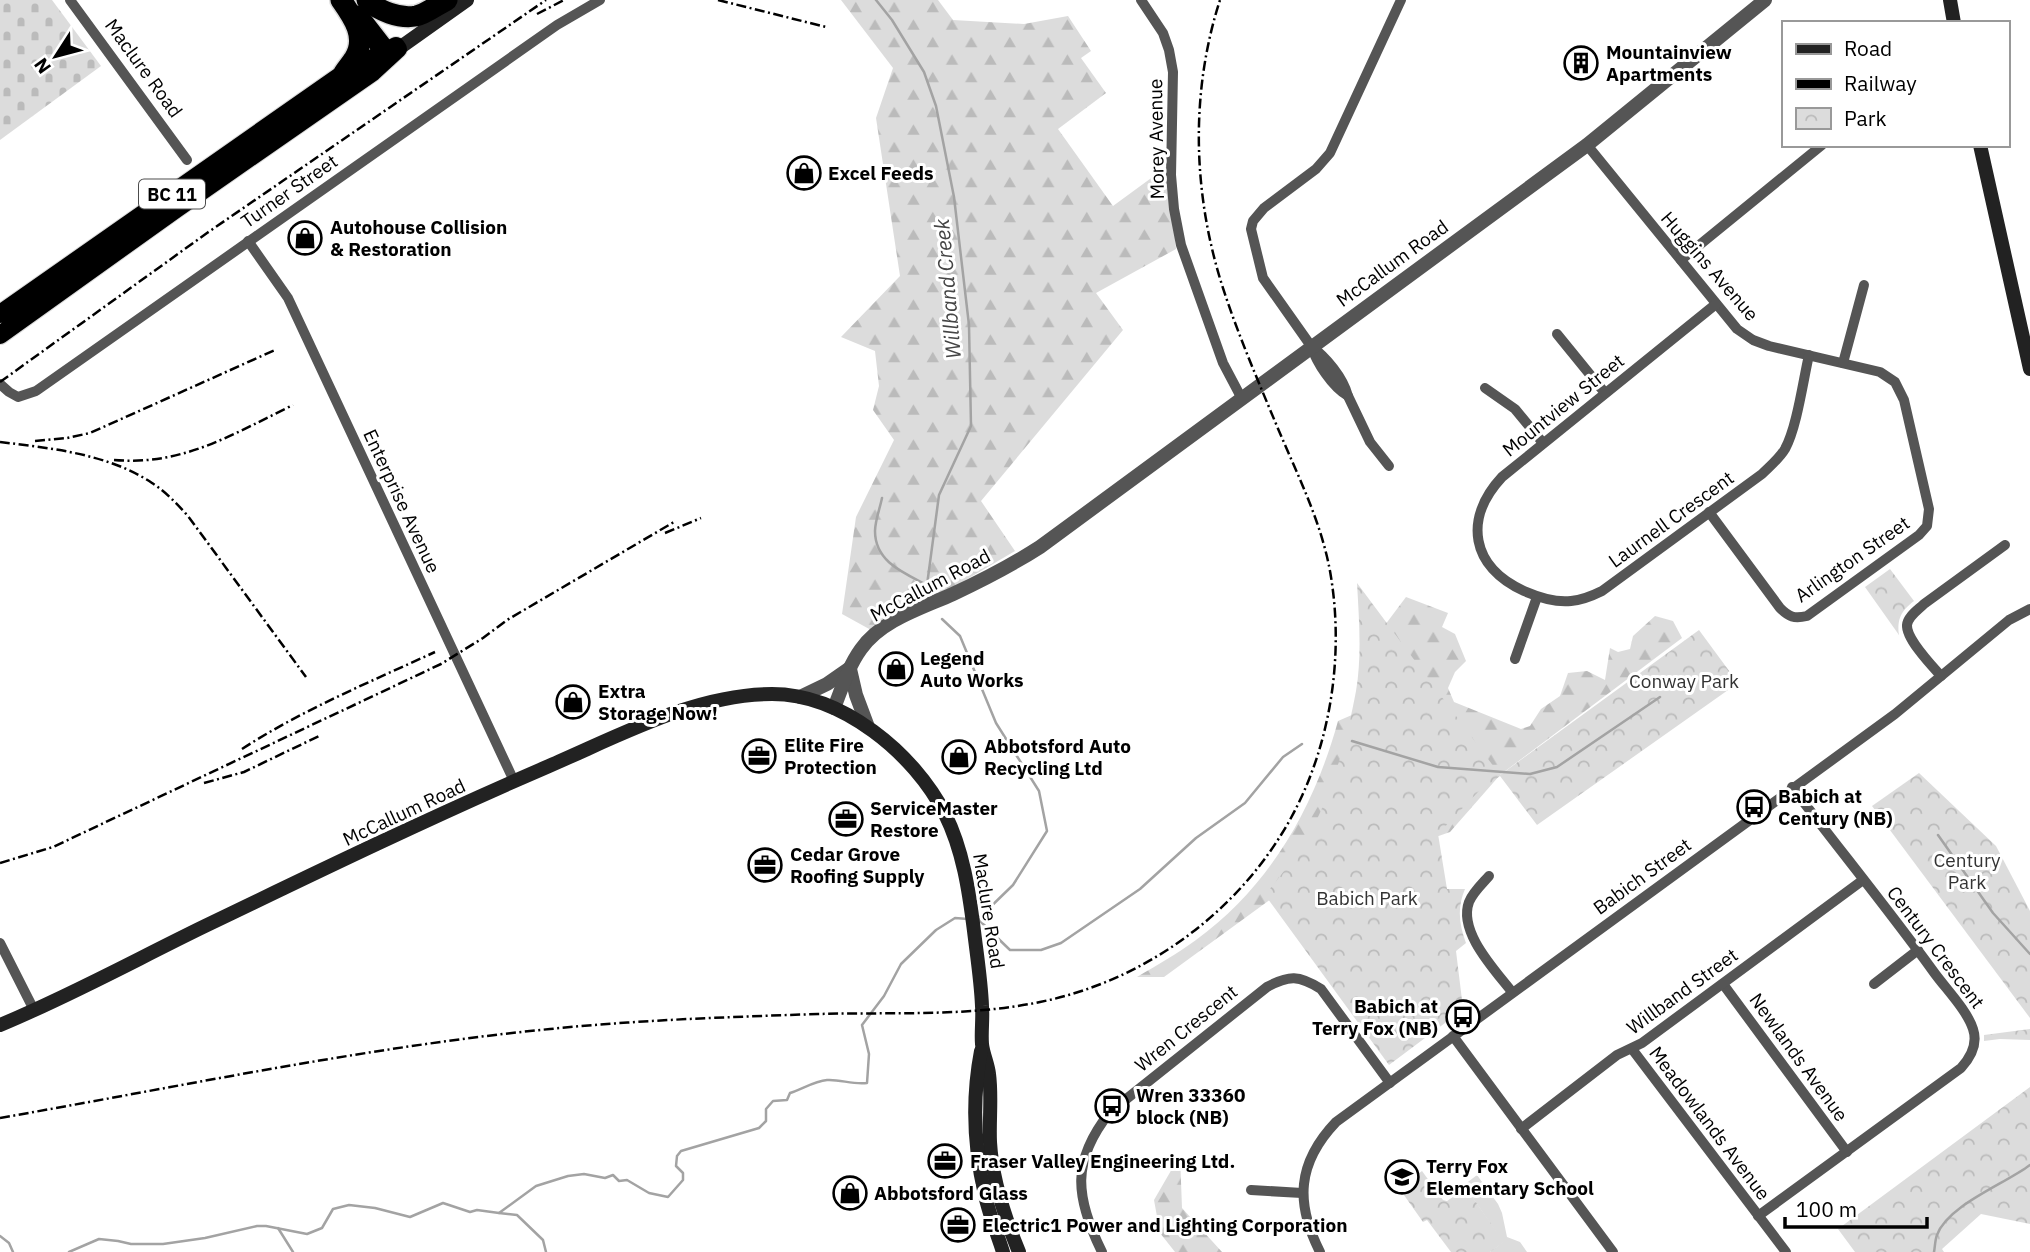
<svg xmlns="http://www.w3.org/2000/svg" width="2030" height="1252" font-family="'IBM Plex Sans',sans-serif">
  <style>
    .green { fill: #dcdcdc }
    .forest { fill: url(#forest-firs) }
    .cemetery { fill: url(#cemetery-stones) }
    .park { fill: url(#park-crowns) }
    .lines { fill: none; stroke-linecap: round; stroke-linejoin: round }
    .stream { stroke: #a3a3a3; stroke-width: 2.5 }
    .trunk-casing { stroke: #dbdbdb; stroke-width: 20 }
    .motorway-casing { stroke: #dbdbdb; stroke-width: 24 }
    .minor { stroke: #555; stroke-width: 10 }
    .tertiary { stroke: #555; stroke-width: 14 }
    .secondary { stroke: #222; stroke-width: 14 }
    .trunk { stroke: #000; stroke-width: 18 }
    .motorway { stroke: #000; stroke-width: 21 }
    .rail { stroke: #000; stroke-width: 2.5; stroke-dasharray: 10 3.5 2 3.5; stroke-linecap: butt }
    .labels { text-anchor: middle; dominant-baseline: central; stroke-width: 6; stroke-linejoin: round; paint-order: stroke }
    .shield { fill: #fff; stroke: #4c4c4c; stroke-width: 2 }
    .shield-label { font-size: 18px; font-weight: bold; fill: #000 }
    .poi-label { font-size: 19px; font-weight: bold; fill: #000; stroke: #fff; text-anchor: start }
    .street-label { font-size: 19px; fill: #000; stroke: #fff }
    .park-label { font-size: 19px; fill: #333; stroke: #fff }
    .water-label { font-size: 21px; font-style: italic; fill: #444; stroke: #fff }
  </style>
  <defs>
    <pattern id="forest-firs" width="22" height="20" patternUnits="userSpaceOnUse" patternTransform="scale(1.75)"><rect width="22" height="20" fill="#dcdcdc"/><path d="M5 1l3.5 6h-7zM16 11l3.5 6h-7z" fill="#bbb"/></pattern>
    <pattern id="cemetery-stones" width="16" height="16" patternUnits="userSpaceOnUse" patternTransform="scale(1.75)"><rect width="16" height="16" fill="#dcdcdc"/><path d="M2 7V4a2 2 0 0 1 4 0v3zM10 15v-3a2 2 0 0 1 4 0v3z" fill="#bbb"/></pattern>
    <pattern id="park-crowns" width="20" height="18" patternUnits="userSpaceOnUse" patternTransform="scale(1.75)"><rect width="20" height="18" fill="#dcdcdc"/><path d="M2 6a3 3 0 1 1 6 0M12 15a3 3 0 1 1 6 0" fill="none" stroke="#bbb"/></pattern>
  </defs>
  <rect width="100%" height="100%" fill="#fff"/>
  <polygon class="green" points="1477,1175 1498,1204 1502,1213 1507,1237 1520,1242 1527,1252 1490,1252 1503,1242 1464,1185"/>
  <g class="forest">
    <polygon points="841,0 938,0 953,20 1024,24 1068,16 1091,51 1081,58 1106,93 1058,129 1113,206 1169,165 1176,249 1096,293 1123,330 981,501 1015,551 952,588 871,630 842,614 856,517 894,440 873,410 879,386 875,351 841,337 900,276 876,118 893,68"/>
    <path d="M 1406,597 L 1448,613 L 1442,627 L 1455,634 L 1466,661 L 1455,672 L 1448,688 L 1454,702 L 1521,729 L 1530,726 L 1541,709 L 1560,696 L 1568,673 L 1587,671 L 1605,680 L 1610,648 L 1618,652 L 1630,649 L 1633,636 L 1655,616 L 1673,621 L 1682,638 L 1500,775 L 1450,832 L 1282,891 L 1164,977 L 1137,977 C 1157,965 1177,954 1196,940 C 1270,886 1314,808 1338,721 L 1368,708 L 1379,633 Z"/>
    <polygon points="1180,1155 1182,1208 1222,1252 1175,1252 1160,1233 1154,1200"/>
  </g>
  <polygon class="cemetery" points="0,0 52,0 101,66 0,140"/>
  <g class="park">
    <path d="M 1890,569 L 1914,601 C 1901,611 1897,619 1899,635 L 1865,587 Z"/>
    <path d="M 1357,583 L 1500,775 L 1699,630 L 1738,683 L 1537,825 L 1500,776 L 1478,792 L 1438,834 L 1447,889 L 1465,889 C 1457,908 1459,924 1466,943 L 1456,951 L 1462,1000 L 1470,1011 L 1465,1015 L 1461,1011 L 1389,1065 L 1265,895 C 1282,874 1299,853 1312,829 C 1333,790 1348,735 1356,691 C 1362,656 1359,619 1357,583 Z"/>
    <polygon points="1919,773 1996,846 2030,911 2030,1018 1872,806"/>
    <polygon points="2030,1029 2030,1040 2000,1039 1984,1041 1984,1035"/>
    <polygon points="2030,1087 2030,1224 1981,1214 1942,1249 1944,1252 1855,1252 1838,1229"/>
    <polygon points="1422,1171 1443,1200 1447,1201 1466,1188 1504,1242 1490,1252 1451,1252 1427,1220 1423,1222 1399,1188"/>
  </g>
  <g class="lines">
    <g class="stream">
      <path d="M 876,0 L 892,20 L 924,72 L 936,106 L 954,197 L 969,325 L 971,426 L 939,495 L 927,585 C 904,573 875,562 875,531 C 875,521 880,508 882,498"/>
      <polyline points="942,619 960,636 996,723 1039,791 1047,831 1013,885 978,919"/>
      <polyline points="1352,741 1438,767 1530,774 1557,767 1660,697"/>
      <polyline points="1938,835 1993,913 2030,954"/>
      <polyline points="979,920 1010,950 1041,950 1061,943 1140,889 1196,838 1245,803 1283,757 1302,744"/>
      <polyline points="499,1213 517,1215 543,1240 546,1252"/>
      <polyline points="278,1228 293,1252"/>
      <polyline points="0,1236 9,1243 13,1252"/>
      <path d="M 69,1252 L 99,1239 L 118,1241 L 131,1244 L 163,1244 L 205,1238 L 257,1226 L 266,1226 L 307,1234 L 322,1228 L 333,1209 L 349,1205 L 375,1208 L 410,1217 L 443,1203 L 470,1212 L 477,1210 L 499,1213 L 536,1186 L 568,1176 L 584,1174 L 605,1178 L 613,1175 L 619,1181 L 627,1180 L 649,1193 L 668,1197 L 683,1180 L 683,1173 L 676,1166 L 677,1156 L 681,1151 L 759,1128 L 766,1121 L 766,1109 L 773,1101 L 787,1100 L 790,1093 C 802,1089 815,1081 827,1080 C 840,1079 853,1085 867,1083 L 869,1054 L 862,1025 L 884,996 L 901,964 L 936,930 L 955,918 L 968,919"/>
      <path d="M 1934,1252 C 1935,1247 1935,1240 1937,1235 C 1948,1205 2005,1184 2030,1165"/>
    </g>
    <defs>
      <polyline id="trunk" points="0,314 344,73 396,46 398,49 373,72 176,209 0,335"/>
      <g id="motorway">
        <path d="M 341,0 C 353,17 368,38 354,59 C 351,64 347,68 344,73"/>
        <path d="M 367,0 C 379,11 399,19 416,16 C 426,14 437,5 447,0"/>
        <polyline points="358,16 385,51"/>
      </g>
    </defs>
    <use href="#trunk" class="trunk-casing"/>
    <use href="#motorway" class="motorway-casing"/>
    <g class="minor">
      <polyline points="70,0 187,160"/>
      <polyline points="1141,0 1163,33 1169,50 1173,72 1171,175 1174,209 1181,245 1223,363 1242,399"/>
      <path d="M 1587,145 L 1737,329 L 1753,340 L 1769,346 L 1880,372 L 1895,382 L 1904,400 L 1929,509 L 1927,526 L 1919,535 L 1807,616 C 1794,619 1789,617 1780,608 L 1709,512"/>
      <polyline points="248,241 288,298 514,781"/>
      <polyline points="1681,260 1822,145"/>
      <path d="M 1716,304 L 1502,477 C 1463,519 1471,567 1524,591 C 1538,597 1555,603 1571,601 C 1582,600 1592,596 1602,591 L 1762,474 C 1770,466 1779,459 1785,449 C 1797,427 1803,381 1809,355"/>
      <polyline points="1557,334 1605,393"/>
      <path d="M 1311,346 C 1326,357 1343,377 1348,396 C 1332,387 1317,363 1311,346 L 1263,278 L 1251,229 L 1253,221 L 1264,208 L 1316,169 L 1330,153 L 1401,0"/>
      <polyline points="1843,363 1864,285"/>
      <polyline points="0,384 9,392 18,397 36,391 557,25 600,0"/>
      <polyline points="1485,388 1515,409 1543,443"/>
      <polyline points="1348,396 1370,442 1389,466"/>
      <polyline points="1515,659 1537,597"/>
      <path d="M 1941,676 C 1932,666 1906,639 1907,625 C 1908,616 1918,610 1924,604 L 2005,545"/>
      <path d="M 1489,876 C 1483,883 1473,892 1469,902 C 1458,932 1495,970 1512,992"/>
      <polyline points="0,943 34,1010"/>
      <polyline points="1723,984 1847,1152"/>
      <polyline points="1874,984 1918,950"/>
      <polyline points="1453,1036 1613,1252"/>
      <polyline points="1632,1049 1786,1252"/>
      <polyline points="1521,1129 1617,1055 1642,1043 1863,880"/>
      <polyline points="1251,1190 1302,1193"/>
      <path d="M 1758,1216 L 1961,1068 C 1971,1057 1978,1044 1973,1029 C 1967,1010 1945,988 1933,971 C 1888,909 1839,849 1792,787"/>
      <path d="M 1102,1252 C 1075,1197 1071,1161 1110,1112 L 1267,987 C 1289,975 1299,975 1321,989 L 1390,1083"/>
      <path d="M 1320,1252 C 1295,1203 1297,1163 1336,1122 L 1895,714 L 2009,620 L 2030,609"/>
    </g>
    <g class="tertiary">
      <polyline points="850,669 856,695 868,727"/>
      <polyline points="800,697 827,684 850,668"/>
      <path d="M 834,708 C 842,688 848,667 861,649 C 881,620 922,608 953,594 C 983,580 1012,565 1040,547 L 1587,145 L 1765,0"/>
    </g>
    <g class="secondary">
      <polyline points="1950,0 1954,23"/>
      <polyline points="398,49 467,0"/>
      <polyline points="1980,145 2030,369"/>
      <path d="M 0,1025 C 70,996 137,959 205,926 C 319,871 433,816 549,766 C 619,736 695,694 772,694 C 842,694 914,753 945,814 C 963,850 969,891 974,931 C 977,956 981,981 982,1006 C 983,1019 981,1032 982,1044 C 983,1054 988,1064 989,1074 C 992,1096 989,1120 990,1142 C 992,1179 1005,1218 1019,1252"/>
      <path d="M 981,1051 C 972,1098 974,1148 985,1195 C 989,1214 997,1233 1003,1252"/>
    </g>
    <use href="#trunk" class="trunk"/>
    <use href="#motorway" class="motorway"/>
    <g class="rail">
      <polyline points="718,0 826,27"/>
      <polyline points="537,14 564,0"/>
      <polyline points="0,382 207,233 546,0"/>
      <polyline points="35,441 67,438 90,433 275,350"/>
      <path d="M 0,442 C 50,448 109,454 152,483 C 166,492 177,504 188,516 L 306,677"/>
      <path d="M 114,460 C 183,466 233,434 293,405"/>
      <polyline points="665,533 701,518"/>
      <path d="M 242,749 C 302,710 370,682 435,652"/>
      <polyline points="204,783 244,772 319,736"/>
      <polyline points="0,863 53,847 441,664 483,638 507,620 674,522"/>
      <path d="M 0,1118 C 183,1086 366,1047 550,1029 C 639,1020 728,1017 818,1014 C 891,1012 968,1017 1040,1002 C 1139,982 1228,920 1281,835 C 1328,760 1345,664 1331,577 C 1323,526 1299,478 1279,431 C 1259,383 1238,335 1222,285 C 1193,193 1190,93 1220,0"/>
    </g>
  </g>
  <defs>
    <symbol id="building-ring" viewBox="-11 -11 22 22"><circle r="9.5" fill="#fff" stroke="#000" stroke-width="1.5"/><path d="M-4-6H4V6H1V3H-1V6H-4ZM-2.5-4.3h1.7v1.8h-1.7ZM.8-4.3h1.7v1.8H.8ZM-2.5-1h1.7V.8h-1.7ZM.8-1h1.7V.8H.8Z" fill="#000"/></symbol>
    <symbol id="shop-ring" viewBox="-11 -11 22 22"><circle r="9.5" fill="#fff" stroke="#000" stroke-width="1.5"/><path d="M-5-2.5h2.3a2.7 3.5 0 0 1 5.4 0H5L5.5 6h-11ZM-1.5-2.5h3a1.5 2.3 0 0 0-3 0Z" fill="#000"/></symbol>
    <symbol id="office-ring" viewBox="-11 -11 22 22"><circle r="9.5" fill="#fff" stroke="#000" stroke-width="1.5"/><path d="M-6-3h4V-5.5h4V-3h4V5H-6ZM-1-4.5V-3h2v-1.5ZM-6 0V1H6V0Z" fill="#000"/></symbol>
    <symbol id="bus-ring" viewBox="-11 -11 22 22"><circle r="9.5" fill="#fff" stroke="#000" stroke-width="1.5"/><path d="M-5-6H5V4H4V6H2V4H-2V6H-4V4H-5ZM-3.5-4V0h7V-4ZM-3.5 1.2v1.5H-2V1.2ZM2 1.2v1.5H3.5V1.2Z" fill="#000"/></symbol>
    <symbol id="school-ring" viewBox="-11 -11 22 22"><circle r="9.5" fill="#fff" stroke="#000" stroke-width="1.5"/><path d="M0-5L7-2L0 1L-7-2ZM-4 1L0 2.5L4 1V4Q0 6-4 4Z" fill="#000"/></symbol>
  </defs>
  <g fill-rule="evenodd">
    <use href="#building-ring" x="1562" y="44" width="38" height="38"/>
    <use href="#shop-ring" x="785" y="154" width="38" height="38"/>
    <use href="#shop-ring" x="286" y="219" width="38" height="38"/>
    <use href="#shop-ring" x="877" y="650" width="38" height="38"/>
    <use href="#shop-ring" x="554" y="683" width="38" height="38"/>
    <use href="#office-ring" x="740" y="737" width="38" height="38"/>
    <use href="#shop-ring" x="940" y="738" width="38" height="38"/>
    <use href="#bus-ring" x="1735" y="788" width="38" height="38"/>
    <use href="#office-ring" x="827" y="800" width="38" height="38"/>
    <use href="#office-ring" x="746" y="846" width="38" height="38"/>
    <use href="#bus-ring" x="1444" y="998" width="38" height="38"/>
    <use href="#bus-ring" x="1093" y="1087" width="38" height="38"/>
    <use href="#office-ring" x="926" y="1142" width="38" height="38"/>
    <use href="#school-ring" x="1383" y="1158" width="38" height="38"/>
    <use href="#shop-ring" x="831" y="1174" width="38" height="38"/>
    <use href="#office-ring" x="939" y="1206" width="38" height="38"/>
  </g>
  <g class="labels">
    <rect class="shield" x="139" y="179.5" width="66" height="29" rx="5"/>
    <g class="shield-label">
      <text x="172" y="194">BC 11</text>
    </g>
    <g class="poi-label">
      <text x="1606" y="52">Mountainview<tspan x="1606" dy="22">Apartments</tspan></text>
      <text x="828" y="173">Excel Feeds</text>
      <text x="330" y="227">Autohouse Collision<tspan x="330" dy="22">&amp; Restoration</tspan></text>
      <text x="920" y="658">Legend<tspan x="920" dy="22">Auto Works</tspan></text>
      <text x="598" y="691">Extra<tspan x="598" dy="22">Storage Now!</tspan></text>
      <text x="784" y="745">Elite Fire<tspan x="784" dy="22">Protection</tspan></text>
      <text x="984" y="746">Abbotsford Auto<tspan x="984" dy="22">Recycling Ltd</tspan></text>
      <text x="1778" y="796">Babich at<tspan x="1778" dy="22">Century (NB)</tspan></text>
      <text x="870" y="808">ServiceMaster<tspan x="870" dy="22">Restore</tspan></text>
      <text x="790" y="854">Cedar Grove<tspan x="790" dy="22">Roofing Supply</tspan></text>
      <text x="1438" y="1006" text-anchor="end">Babich at<tspan x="1438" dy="22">Terry Fox (NB)</tspan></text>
      <text x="1136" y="1095">Wren 33360<tspan x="1136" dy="22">block (NB)</tspan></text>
      <text x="970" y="1161">Fraser Valley Engineering Ltd.</text>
      <text x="1426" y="1166">Terry Fox<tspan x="1426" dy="22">Elementary School</tspan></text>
      <text x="874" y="1193">Abbotsford Glass</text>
      <text x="982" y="1225">Electric1 Power and Lighting Corporation</text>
    </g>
    <g class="street-label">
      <text transform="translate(144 68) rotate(54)">Maclure Road</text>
      <text transform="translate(1156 139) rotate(-91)">Morey Avenue</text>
      <text transform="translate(289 191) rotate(-35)">Turner Street</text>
      <text transform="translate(1392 263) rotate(-36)">McCallum Road</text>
      <text transform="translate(1710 266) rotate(49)">Huggins Avenue</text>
      <text transform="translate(1563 405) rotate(-39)">Mountview Street</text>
      <text transform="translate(402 501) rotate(65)">Enterprise Avenue</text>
      <text transform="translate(1671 519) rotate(-36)">Laurnell Crescent</text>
      <text transform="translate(1852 559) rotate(-35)">Arlington Street</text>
      <text transform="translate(930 585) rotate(-28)">McCallum Road</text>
      <text transform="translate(404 812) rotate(-25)">McCallum Road</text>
      <text transform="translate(1642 876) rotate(-36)">Babich Street</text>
      <text transform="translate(989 911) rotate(81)">Maclure Road</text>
      <text transform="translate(1936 947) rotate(53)">Century Crescent</text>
      <text transform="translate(1682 991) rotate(-36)">Willband Street</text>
      <text transform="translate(1186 1028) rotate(-39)">Wren Crescent</text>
      <text transform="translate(1799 1057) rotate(54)">Newlands Avenue</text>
      <text transform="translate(1710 1123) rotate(53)">Meadowlands Avenue</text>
    </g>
    <g class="park-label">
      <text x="1684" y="681">Conway Park</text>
      <text x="1967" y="860">Century<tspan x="1967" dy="22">Park</tspan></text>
      <text x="1367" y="898">Babich Park</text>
    </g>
    <g class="water-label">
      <text transform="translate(947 289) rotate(-95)">Willband Creek</text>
    </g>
  </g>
  <rect x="1782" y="21" width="228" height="126" fill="#ffffff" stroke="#999999" stroke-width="2"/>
  <rect x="1796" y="44" width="35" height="10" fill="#222222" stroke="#999999" stroke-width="2"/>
  <text x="1844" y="56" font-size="21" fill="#000000">Road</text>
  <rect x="1796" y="79" width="35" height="10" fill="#000000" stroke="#999999" stroke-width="2"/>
  <text x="1844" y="91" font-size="21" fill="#000000">Railway</text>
  <rect x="1796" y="108" width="35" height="21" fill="url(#park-crowns)" stroke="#999999" stroke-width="2"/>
  <text x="1844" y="126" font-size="21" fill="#000000">Park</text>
  <g transform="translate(56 56) rotate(234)" stroke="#ffffff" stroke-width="5" paint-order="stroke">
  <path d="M0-5L12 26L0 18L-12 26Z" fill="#000000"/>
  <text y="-10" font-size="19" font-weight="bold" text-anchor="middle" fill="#000000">N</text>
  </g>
  <path d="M1785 1217v10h142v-10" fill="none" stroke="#000000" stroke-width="3.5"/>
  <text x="1796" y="1217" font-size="21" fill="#000000" stroke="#ffffff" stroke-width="5" paint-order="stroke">100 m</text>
</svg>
